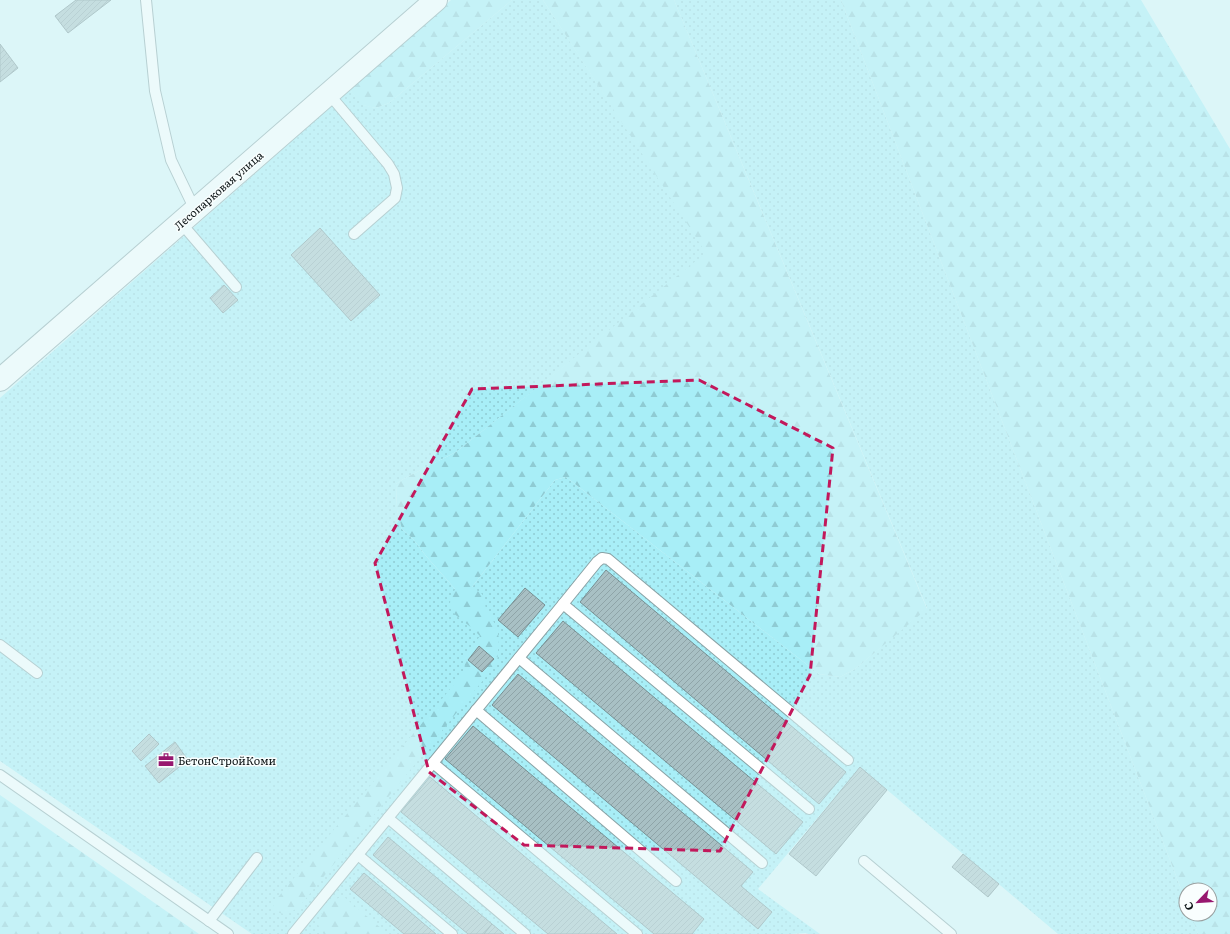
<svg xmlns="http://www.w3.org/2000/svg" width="1230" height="934" font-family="Literata,serif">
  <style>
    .grass { fill: url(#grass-dots) }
    .forest { fill: url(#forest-firs) }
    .building { fill: url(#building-hatch); stroke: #788f92 }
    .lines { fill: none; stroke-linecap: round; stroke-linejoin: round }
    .service-casing { stroke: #8aa2a5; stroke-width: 12 }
    .tertiary-casing { stroke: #8aa2a5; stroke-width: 24 }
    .service { stroke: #fff; stroke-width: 10 }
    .tertiary { stroke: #fff; stroke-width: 22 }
    .marked { fill: none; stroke: #c2185b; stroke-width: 3; stroke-dasharray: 8 5; stroke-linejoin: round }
    .labels { text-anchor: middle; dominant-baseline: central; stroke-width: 3; stroke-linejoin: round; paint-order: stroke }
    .street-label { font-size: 11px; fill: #0a1214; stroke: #f9fefe }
    .poi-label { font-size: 11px; fill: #0a1214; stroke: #f9fefe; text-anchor: start }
  </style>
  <defs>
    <pattern id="grass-dots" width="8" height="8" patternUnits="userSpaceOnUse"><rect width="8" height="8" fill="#a8eef7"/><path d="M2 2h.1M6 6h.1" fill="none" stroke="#8fcbd3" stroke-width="1.8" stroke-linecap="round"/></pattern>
    <pattern id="forest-firs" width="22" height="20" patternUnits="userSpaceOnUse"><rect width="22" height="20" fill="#a8eef7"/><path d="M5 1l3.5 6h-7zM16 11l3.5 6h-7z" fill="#8fcbd3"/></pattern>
    <pattern id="building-hatch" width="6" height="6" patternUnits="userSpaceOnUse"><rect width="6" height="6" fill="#a8c0c4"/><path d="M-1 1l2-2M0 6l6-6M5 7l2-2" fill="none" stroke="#8fa4a8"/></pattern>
  </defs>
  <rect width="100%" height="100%" fill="#dcf5f8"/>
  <polygon class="grass" points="512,0 543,0 707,253 456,452 405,478 396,484 397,510 402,529 413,539 426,556 455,589 472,587 555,480 566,477 819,674 840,677 855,669 927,608 674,0 841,0 1186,902 1186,914 1191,914 1198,934 1058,934 860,767 758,889 820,934 808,934 806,933 791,934 252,934 0,761 0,398 350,90 363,105 376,108 389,103"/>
  <g class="forest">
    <polygon points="451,0 512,0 389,103 376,108 362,105 350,90"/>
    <path d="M 543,0 L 674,0 L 927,609 L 855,669 L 840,677 L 819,674 L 566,477 L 555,480 L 472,587 L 482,594 L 486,608 L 497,628 L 499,639 L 497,663 L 299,907 C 290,913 280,918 273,907 L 275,901 L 465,671 L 464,658 L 480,636 L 473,629 L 452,612 L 450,602 L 455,589 L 426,556 L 413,539 L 402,529 L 397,510 L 396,484 L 405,478 L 456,452 L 706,253 Z"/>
    <polygon points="841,0 1141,0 1230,149 1230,934 1198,934 1191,914 1210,914 1210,890 1186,890 1186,902"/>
    <polygon points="0,795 199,934 0,934"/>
    <path d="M 344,897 L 388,934 L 324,934 L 321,932 L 318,924 C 323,907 326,900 344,897 Z"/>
  </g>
  <g class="building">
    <polygon points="76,0 111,0 68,33 55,16"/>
    <polygon points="0,44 18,68 0,82"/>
    <polygon points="320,228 380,295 351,321 291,255"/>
    <polygon points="224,285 238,300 223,313 210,298"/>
    <polygon points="606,570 846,772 819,804 580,602"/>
    <polygon points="525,588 545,605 518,637 498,620"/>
    <polygon points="563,621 803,822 776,854 536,653"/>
    <polygon points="479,646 494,659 482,672 468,660"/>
    <polygon points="518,674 753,872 741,886 772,912 758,929 492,705"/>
    <polygon points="473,726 704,919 692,934 654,934 445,759"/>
    <polygon points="149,734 159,744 141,761 132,751"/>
    <polygon points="175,742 188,760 159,783 145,766"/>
    <polygon points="860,767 887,790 816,876 789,854"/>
    <polygon points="430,777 617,934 548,934 401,812"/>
    <polygon points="388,837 492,924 484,934 468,934 373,855"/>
    <polygon points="963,854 999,884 988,897 952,867"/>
    <polygon points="364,873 436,934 404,934 350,889"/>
    <polygon points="492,924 504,934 484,934"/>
  </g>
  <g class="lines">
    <defs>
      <g id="service">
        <polyline points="146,0 155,91 171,160 195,210"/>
        <polyline points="329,94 388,164 394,174 397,188 395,198 354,234"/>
        <polyline points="181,223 236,287"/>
        <polyline points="563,604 597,562 602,558 608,559 848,760"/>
        <polyline points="0,645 37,673"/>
        <polyline points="519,658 762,863"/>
        <polyline points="476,710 676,881"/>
        <polyline points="433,763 637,934"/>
        <polyline points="0,775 228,934"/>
        <polyline points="388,818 525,934"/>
        <polyline points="358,855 452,934"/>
        <polyline points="864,861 951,934"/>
        <polyline points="209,921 257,858"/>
        <polyline points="293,934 563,604 809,809"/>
      </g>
      <polyline id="tertiary" points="0,380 436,0"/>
    </defs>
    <use href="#service" class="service-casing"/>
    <use href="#tertiary" class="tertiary-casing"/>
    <use href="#service" class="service"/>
    <use href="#tertiary" class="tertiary"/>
  </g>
  <path d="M0 0H1230V934H0ZM 699,380 L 833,448 L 810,675 L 720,851 L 524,845 L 429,772 L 375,563 L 472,389 Z" fill="#dcf5f8" fill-opacity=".55" fill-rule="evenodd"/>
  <path class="marked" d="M 699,380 L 833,448 L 810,675 L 720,851 L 524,845 L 429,772 L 375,563 L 472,389 Z"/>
  <defs>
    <symbol id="office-bare" viewBox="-9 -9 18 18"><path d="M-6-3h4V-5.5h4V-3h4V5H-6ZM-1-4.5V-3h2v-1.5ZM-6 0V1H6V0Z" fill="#97176f" stroke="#f9fefe" stroke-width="2.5" paint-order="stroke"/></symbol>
  </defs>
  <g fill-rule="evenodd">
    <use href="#office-bare" x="155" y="749" width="22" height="22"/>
  </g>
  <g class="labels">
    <g class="street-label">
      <text transform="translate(218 190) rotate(-41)">Лесопарковая улица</text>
    </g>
    <g class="poi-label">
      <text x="178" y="760">БетонСтройКоми</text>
    </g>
  </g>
  <g transform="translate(1198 902) rotate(245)"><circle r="19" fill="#f9fefe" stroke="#99a0a0"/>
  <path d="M0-3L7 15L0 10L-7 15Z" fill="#97176f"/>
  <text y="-6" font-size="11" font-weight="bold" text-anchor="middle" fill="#0a1214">С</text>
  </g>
</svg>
